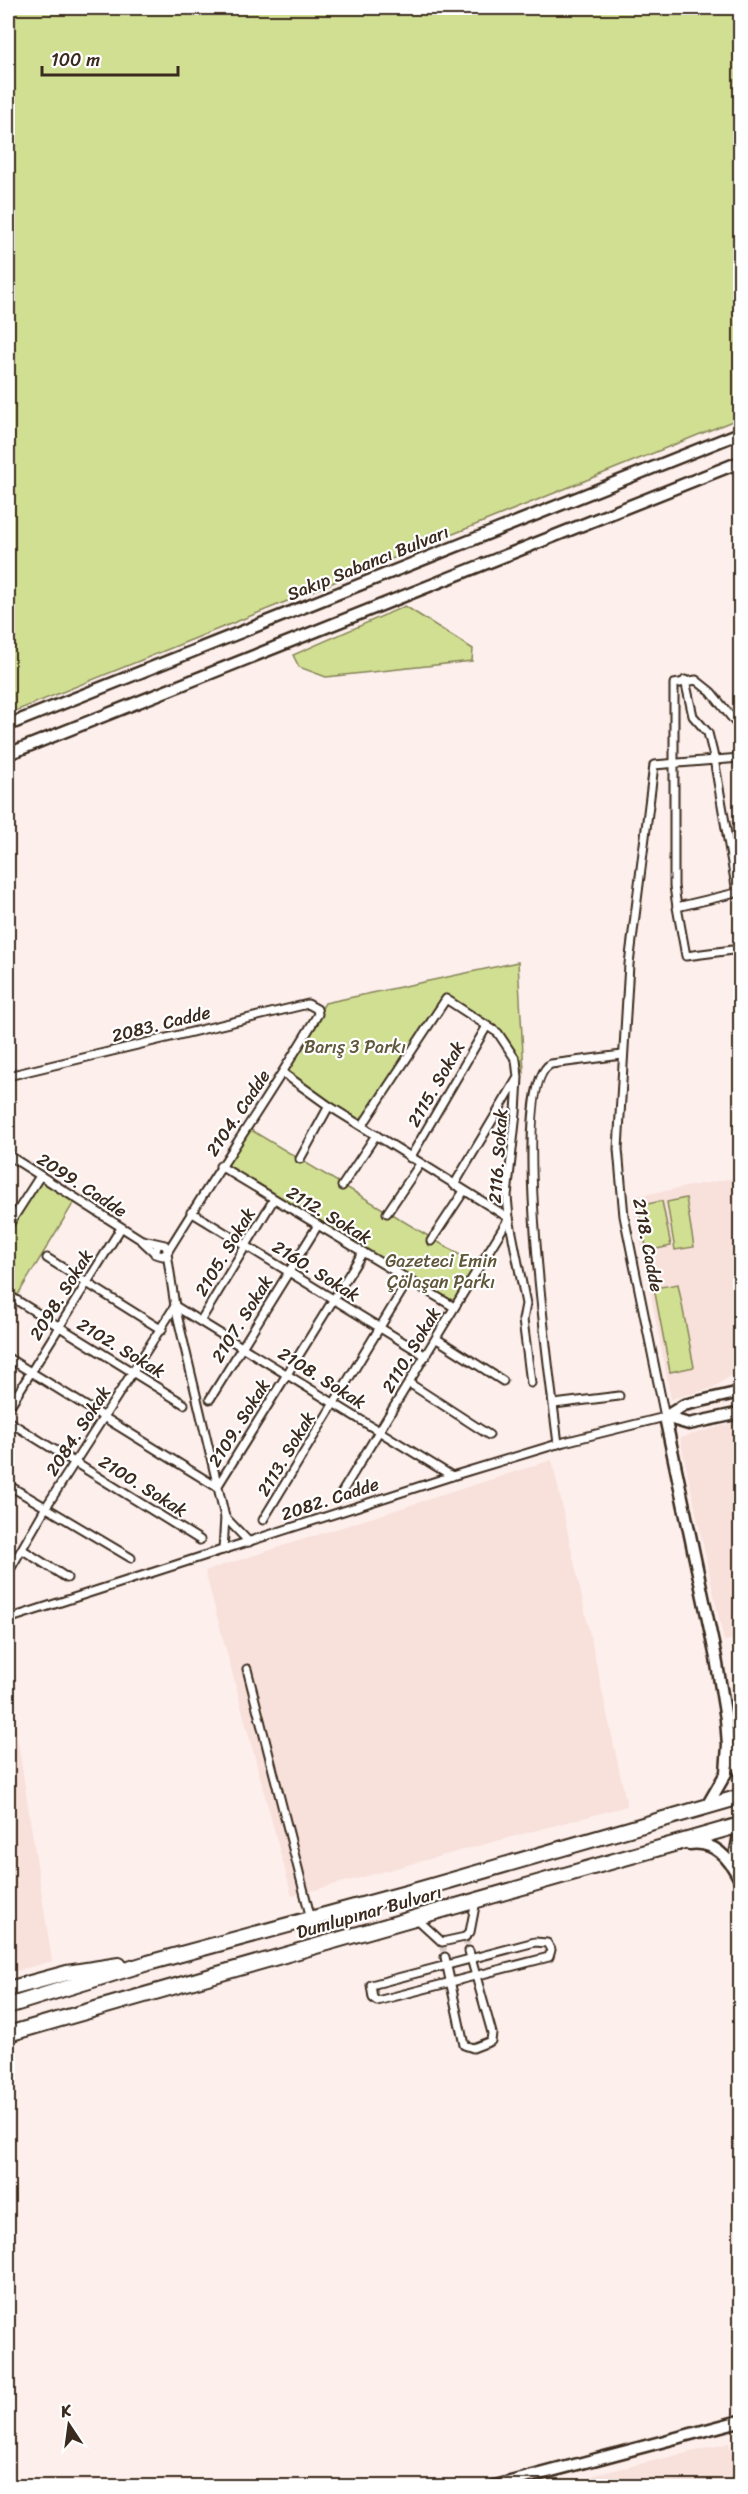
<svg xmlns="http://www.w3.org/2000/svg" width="748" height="2494" font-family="Sriracha,sans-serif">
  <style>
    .built { fill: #f8e0db }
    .green { fill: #d1df93; stroke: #868458; stroke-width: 1.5 }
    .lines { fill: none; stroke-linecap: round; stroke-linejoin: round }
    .street-tunnel { stroke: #d6c8c3; stroke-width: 7; stroke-dasharray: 7 3.5; stroke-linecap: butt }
    .street-casing { stroke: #3b2a1e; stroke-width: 11 }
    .secondary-casing { stroke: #3b2a1e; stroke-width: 15 }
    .primary-casing { stroke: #3b2a1e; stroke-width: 15 }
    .highway-casing { stroke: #3b2a1e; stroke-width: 18 }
    .street { stroke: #fff; stroke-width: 7 }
    .secondary { stroke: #fff; stroke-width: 10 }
    .primary { stroke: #fff; stroke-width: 10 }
    .highway { stroke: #fff; stroke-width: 14 }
    .labels { text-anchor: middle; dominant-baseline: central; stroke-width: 4.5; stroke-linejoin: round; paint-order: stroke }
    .street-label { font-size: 18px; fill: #3b2a1e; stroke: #fff }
    .park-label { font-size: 18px; fill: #60573b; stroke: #fff }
  </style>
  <rect width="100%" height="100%" fill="#fdefec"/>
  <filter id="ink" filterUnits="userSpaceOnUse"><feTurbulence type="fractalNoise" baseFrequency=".0167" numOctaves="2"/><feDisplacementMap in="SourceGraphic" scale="12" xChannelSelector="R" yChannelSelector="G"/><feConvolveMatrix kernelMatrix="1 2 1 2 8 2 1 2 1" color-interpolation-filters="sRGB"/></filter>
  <g filter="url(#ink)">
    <g class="built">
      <polygon points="740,1177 740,1369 713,1388 671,1399 632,1197"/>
      <polygon points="740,1421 740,1638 724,1641 680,1438"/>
      <polygon points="552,1460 627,1806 292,1896 205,1571"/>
      <polygon points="8,1678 52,1961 8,1973"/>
      <polygon points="729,2443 740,2486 585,2486 594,2475"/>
    </g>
    <g class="green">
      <polygon points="8,8 740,8 740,418 8,714"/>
      <polygon points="405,606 473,649 472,661 326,677 299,667 293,655"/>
      <polygon points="518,962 524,1072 498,1033 446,999 362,1126 283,1073 325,1003"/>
      <polygon points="246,1127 480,1267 454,1307 220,1166"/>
      <polygon points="40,1176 76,1199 8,1311 8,1231"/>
      <polygon points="686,1198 694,1247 675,1250 667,1202"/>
      <polygon points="662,1201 671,1246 647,1251 638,1206"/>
      <polygon points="678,1284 694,1367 670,1372 654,1288"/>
    </g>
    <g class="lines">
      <g class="street-tunnel">
        <polyline points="465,1938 469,1951"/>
        <polyline points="442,1944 445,1957"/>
      </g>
      <defs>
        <g id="street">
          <polyline points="685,680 693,716 708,733 713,753 737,892"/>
          <polyline points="740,892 677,907 686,956 740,949"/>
          <polyline points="677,907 674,886 674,684 696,680 711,692 740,728"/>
          <polyline points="283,1073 329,1106 509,1218 339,1497"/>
          <path d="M 8,1076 L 308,1004 L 317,1009 L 318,1014 C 271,1094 217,1171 168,1251"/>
          <polyline points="362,1126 446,999 498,1033 516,1060 518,1077 516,1113 507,1196 509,1218 526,1304 523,1320 531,1383"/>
          <polyline points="8,1155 140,1239 154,1252"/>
          <polyline points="410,1158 487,1026"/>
          <polyline points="300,1159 329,1106"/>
          <polyline points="220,1166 454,1307"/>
          <polyline points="454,1185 517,1079"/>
          <polyline points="342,1186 376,1135"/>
          <polyline points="191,1212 426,1356"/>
          <polyline points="387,1213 420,1164"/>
          <polyline points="8,1226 40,1176"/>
          <polyline points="143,1240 165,1245 168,1251 163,1256 155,1254 158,1244"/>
          <polyline points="431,1241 464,1191"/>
          <polyline points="167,1253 175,1306 225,1517 223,1550"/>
          <polyline points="47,1258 162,1330"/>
          <polyline points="13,1298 184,1404"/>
          <polyline points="201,1320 274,1199"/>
          <polyline points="437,1339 503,1381"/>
          <polyline points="8,1358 217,1487 363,1252"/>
          <polyline points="409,1383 489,1435"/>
          <polyline points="210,1399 318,1225"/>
          <polyline points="554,1404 619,1396"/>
          <polyline points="8,1409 121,1228"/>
          <polyline points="8,1421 200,1540"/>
          <path d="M 558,1444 C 552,1392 507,1084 551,1064 L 622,1055"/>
          <polyline points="8,1485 131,1558"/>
          <polyline points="225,1517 249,1542"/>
          <polyline points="263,1520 408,1281"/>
          <polyline points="23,1550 67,1578"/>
          <polyline points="8,1573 46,1507 175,1306 452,1476"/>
          <polyline points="8,1619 452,1476 564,1442 665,1417 624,1216 618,1149 629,964 654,765 740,758"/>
          <polyline points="247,1669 311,1919"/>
          <polyline points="415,1917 442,1942 465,1937 470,1932 476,1901"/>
          <polygon points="535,1942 547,1943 551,1950 549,1957 377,2001 373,1998 371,1985"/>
          <polyline points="445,1957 464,2045 473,2048 491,2041 492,2033 469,1951"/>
        </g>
        <g id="secondary">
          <polyline points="665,1417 716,1658 726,1719 728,1745 726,1773 707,1806"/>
          <polyline points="665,1417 684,1405 740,1392"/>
          <polyline points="665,1417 689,1424 740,1413"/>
          <polyline points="730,1751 740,1772"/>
          <polyline points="495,2486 740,2421"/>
        </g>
        <g id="primary">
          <polyline points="8,725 740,433"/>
          <polyline points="8,754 740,462"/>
          <path d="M 689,1844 C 715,1840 730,1859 740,1880"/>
          <polyline points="737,1871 735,1857 740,1829"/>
        </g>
        <g id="highway">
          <polyline points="8,1989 67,1973 119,1965"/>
          <polyline points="8,2006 148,1963 421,1889 740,1797"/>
          <polyline points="8,2034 740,1825"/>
        </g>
      </defs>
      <use href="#street" class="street-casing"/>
      <use href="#secondary" class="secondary-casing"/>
      <use href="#primary" class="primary-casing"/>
      <use href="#highway" class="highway-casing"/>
      <use href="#street" class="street"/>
      <use href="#secondary" class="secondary"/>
      <use href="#primary" class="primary"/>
      <use href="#highway" class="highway"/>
    </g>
  </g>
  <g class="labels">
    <g class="street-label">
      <text transform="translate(368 563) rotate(-22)">Sakıp Sabancı Bulvarı</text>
      <text transform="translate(161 1024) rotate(-14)">2083. Cadde</text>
      <text transform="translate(436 1084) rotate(-60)">2115. Sokak</text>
      <text transform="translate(238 1113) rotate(-56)">2104. Cadde</text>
      <text transform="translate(498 1156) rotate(-86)">2116. Sokak</text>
      <text transform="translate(82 1185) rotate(33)">2099. Cadde</text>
      <text transform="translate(329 1215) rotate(31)">2112. Sokak</text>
      <text transform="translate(648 1245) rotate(79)">2118. Cadde</text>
      <text transform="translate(225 1252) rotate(-59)">2105. Sokak</text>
      <text transform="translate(316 1271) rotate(32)">2160. Sokak</text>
      <text transform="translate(61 1295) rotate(-58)">2098. Sokak</text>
      <text transform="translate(242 1319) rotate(-58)">2107. Sokak</text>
      <text transform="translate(121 1348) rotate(31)">2102. Sokak</text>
      <text transform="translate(411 1350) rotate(-59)">2110. Sokak</text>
      <text transform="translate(322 1378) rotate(32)">2108. Sokak</text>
      <text transform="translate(239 1423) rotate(-58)">2109. Sokak</text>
      <text transform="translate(78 1431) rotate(-57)">2084. Sokak</text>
      <text transform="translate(286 1454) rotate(-59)">2113. Sokak</text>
      <text transform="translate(143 1486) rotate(32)">2100. Sokak</text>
      <text transform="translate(330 1499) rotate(-18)">2082. Cadde</text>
      <text transform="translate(369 1912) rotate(-16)">Dumlupınar Bulvarı</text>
    </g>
    <g class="park-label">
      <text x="355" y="1047">Barış 3 Parkı</text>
      <text x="441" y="1261">Gazeteci Emin<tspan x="441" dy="21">Çölaşan Parkı</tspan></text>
    </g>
  </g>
  <rect width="748" height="2494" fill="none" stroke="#fff" stroke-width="30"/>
  <rect x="15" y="15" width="718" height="2464" fill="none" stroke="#3b2a1e" stroke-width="2" filter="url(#ink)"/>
  <g transform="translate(69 2425) rotate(347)" stroke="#ffffff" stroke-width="4.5" paint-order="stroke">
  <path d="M0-4.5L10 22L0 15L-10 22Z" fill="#3b2a1e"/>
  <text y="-9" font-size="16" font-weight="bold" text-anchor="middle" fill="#3b2a1e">K</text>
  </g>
  <path d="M42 66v9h136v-9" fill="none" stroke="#3b2a1e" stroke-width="3"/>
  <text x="51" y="66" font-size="18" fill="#3b2a1e" stroke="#ffffff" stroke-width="4.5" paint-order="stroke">100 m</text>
</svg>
